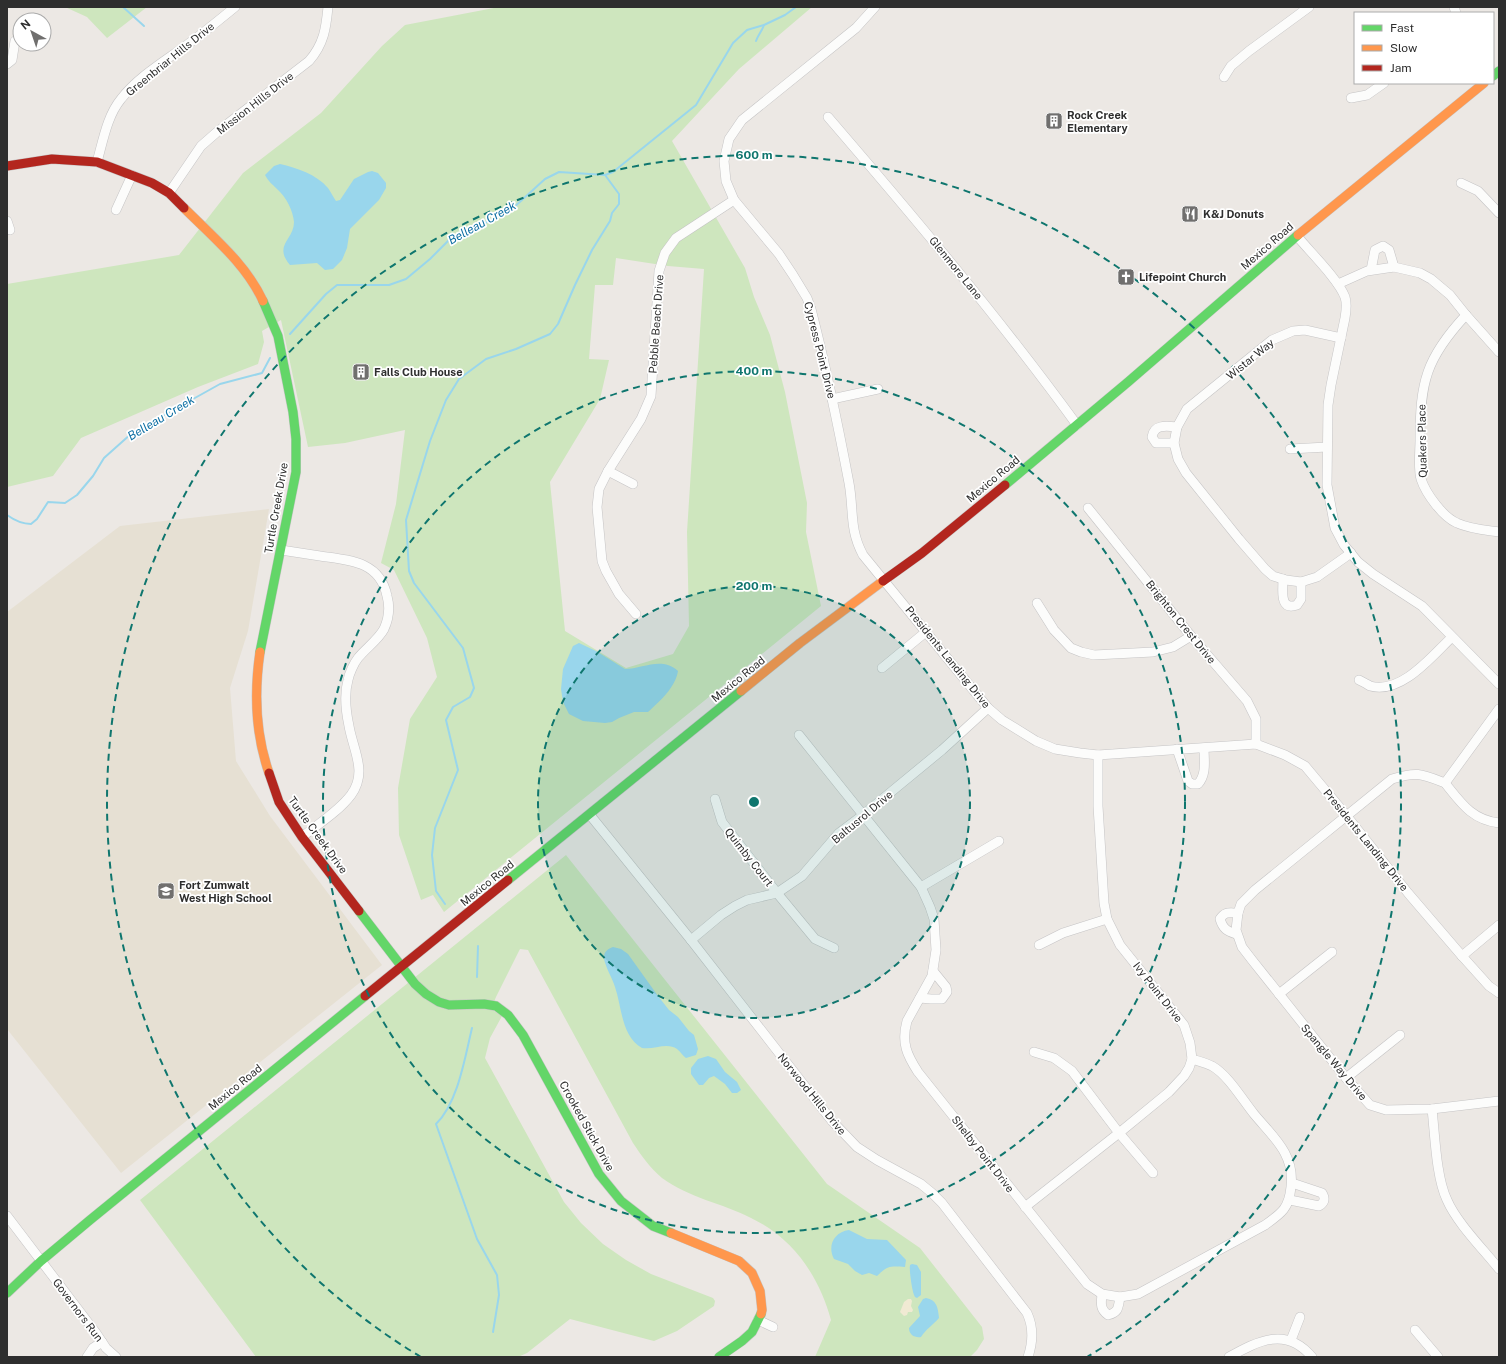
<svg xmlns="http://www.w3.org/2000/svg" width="1506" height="1364" font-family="'Public Sans',sans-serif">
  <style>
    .education { fill: #e6e0d3 }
    .green { fill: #cee6be; fill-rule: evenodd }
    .sand { fill: #f0ead3 }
    .water { fill: #99d6ec }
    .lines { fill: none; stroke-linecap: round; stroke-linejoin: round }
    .stream { stroke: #99d6ec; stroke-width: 2 }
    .street-casing { stroke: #c5c4c5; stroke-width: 10 }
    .fast-casing { stroke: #c5c4c5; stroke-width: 10 }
    .slow-casing { stroke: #c5c4c5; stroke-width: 10 }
    .jam-casing { stroke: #c5c4c5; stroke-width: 10 }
    .street { stroke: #fcfcfb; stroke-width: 9 }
    .fast { stroke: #63d668; stroke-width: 9 }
    .slow { stroke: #ff974d; stroke-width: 9 }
    .jam { stroke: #b3261e; stroke-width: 9 }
    .ring { fill: none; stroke: #0f766e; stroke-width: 2; stroke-dasharray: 7 5 }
    .labels { text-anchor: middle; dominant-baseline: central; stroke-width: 3.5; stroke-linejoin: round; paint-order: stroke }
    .street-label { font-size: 11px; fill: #2e2e2e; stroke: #fff }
    .poi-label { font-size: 11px; font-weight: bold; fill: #2e2e2e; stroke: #fff; text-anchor: start }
    .water-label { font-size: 12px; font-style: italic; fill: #0d6fa3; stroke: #fff }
    .centre { fill: #0f766e; stroke: #fff; stroke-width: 2 }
    .ring-label { font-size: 12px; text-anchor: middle; font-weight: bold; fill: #0f766e; stroke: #fff; stroke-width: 3.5; stroke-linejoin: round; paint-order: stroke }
  </style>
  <rect width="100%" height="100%" fill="#ece8e4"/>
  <polygon class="education" points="269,509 248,631 230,688 236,761 270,816 382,965 121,1173 7,1029 7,612 120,526"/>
  <g class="green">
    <polygon points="65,7 147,7 107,38 87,17"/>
    <path d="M 499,7 L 812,7 L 739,69 L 672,141 L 745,268 L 754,297 L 770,335 L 785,392 L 807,503 L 806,532 L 821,606 L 444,912 L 433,895 L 421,900 L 399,835 L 398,788 L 410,719 L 437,677 L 427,638 L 394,570 L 381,563 L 396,504 L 405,430 L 345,443 L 308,447 L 281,320 L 262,331 L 264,342 L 258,364 L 198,387 L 81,438 L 53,476 L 7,487 L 7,284 L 179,255 L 243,173 L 321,113 L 382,46 L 405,25 ZM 616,258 L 668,266 L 704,269 L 687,532 L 689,626 L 673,654 L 626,668 L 565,631 L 550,482 L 600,399 L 609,360 L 589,359 L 595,285 L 613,285 Z"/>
    <path d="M 566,855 L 827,1184 L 920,1248 L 982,1327 L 984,1339 L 977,1350 L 970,1357 L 815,1357 L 831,1320 C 819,1276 793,1238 751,1218 C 722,1203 689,1198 662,1178 C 650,1168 641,1155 633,1143 L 529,952 L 528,950 L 520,949 L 496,997 L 491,1009 L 502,1016 L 490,1038 L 485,1058 L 564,1202 L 581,1223 L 603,1244 L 626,1260 L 651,1274 L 713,1298 L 715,1301 L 714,1306 L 677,1331 L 654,1341 L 570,1319 L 527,1353 L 518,1357 L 256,1357 L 140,1200 Z"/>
  </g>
  <polygon class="sand" points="908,1299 911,1299 912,1301 911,1306 913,1310 912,1312 908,1312 907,1315 904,1316 900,1312 904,1302"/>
  <g class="water">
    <path d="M 280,164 C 297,168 316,174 328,188 C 331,192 333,197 336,201 L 340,200 L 354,179 L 368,172 L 372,171 L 378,173 L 386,183 L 386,188 L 379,200 L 350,229 L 347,248 L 342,260 L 333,269 L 325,270 L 317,263 L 290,265 C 273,245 294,240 294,222 C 293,210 286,197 277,189 C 272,184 268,181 265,175 L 274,166 Z"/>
    <path d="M 579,643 L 596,651 L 625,669 C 643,669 661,656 678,671 C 675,688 660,701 648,712 L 634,712 L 619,718 L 612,722 L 605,723 L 583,721 L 569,714 L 563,702 L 561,689 L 563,669 L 573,646 Z"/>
    <path d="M 613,947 L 621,949 L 628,954 L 658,996 L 669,1010 L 678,1017 L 689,1031 L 694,1035 L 698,1049 L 696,1055 L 686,1058 C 683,1056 681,1052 677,1049 C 667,1042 654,1050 642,1048 C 621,1036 622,1007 615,987 C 613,980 604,964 604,958 C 604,951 608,949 613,947 Z"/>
    <polygon points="708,1056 716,1059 725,1072 737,1082 741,1090 737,1093 732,1093 725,1084 714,1076 709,1078 703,1085 699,1085 691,1074 691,1068 698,1059"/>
    <path d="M 849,1230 L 867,1239 L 887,1240 L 906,1260 L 905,1267 C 891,1266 888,1265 877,1276 L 869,1273 L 862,1275 L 855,1271 L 848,1264 L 834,1259 C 827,1246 834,1232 849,1230 Z"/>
    <path d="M 912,1264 L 917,1265 L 921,1272 L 921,1295 L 917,1298 L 915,1297 C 912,1293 909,1269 910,1265 Z"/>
    <path d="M 926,1298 C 937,1300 938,1308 939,1318 C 933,1325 926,1329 921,1337 C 915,1338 909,1335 909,1328 L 920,1316 L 918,1307 L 923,1299 Z"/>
  </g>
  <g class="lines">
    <g class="stream">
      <polyline points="123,7 144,26"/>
      <path d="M 756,41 C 758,35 762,31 764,25"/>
      <polyline points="290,334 326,294 337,285 389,285 406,279 430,259 450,239 479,226 512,209 545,179 559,172 605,175 613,172 696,105 733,43 747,30 764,25 785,15 796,7"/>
      <path d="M 7,515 C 14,520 21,524 31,524 L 37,519 L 48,502 L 65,503 L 77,495 L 93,476 L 104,458 L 132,433 L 220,384 L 262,373 L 270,358"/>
      <polyline points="445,904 436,891 432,855 435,828 458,770 446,720 453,707 470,697 474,688 463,648 414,583 409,571 406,520 430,441 446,400 459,379 486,359 516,349 550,334 558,324 575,285 592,250 610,221 612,213 619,204 619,194 605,175"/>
      <polyline points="477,977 478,946"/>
      <path d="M 472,1028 C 465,1057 458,1103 436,1124 L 477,1239 L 497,1275 L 499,1295 L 493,1332"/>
    </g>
    <defs>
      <g id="street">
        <path d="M 875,7 L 856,28 L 742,120 L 729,139 L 724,161 L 726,181 L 734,200 L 779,254 L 793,275 L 807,298 L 811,309 C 826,367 838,425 849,483 C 854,510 849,529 863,555 L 988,708 L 1002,720 L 1036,741 L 1055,749 L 1080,753 L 1098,755 L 1256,744 L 1285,755 L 1305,766 L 1346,815 L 1408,893 L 1462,956 L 1489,986 L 1499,993"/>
        <polyline points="1454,7 1456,13"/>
        <polyline points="7,64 12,60 15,41"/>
        <polyline points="1224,77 1231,66 1249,51 1309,7"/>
        <polyline points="1351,98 1367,95 1384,83"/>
        <path d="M 828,117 C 914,217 999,318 1077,425"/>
        <path d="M 97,162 C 103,141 107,116 121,99 C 137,78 163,62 184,47 C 202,34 218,21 235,7"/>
        <polyline points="1461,183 1478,191 1499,213"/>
        <path d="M 169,193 L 201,146 L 217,132 L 309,61 C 324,44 326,28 328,7"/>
        <polyline points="116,210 132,175"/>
        <polyline points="7,221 10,230"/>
        <path d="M 1297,236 C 1310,252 1338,279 1345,297 C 1347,303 1346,312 1345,318 L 1331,385 L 1328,405 L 1327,485 L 1335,528 L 1344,545 L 1358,562 L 1373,574 L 1422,606 L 1499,684"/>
        <polyline points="1371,270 1375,250 1383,246 1389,250 1394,267"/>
        <polyline points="1338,284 1367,271 1394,267 1420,273 1431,279 1450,295 1466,315 1499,352"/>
        <path d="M 1466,315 C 1426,358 1420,382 1420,440 C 1420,451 1418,469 1421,479 C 1426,494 1443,517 1457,523 C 1470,529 1485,530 1499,532"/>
        <polyline points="1341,338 1305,330 1293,331 1272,340 1187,409 1177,427 1174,443 1178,459 1186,473 1239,539 1265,569 1273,576 1286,580 1301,582 1317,577 1351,553"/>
        <polyline points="832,399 878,389"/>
        <path d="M 1174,443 L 1156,443 L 1152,437 C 1154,424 1166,426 1177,427"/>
        <polyline points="1290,449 1327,447"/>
        <polyline points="608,471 633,484"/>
        <polyline points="1088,508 1191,636 1247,701 1256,719 1256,744"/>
        <path d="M 281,550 C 294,552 307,554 320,556 C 349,560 380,561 387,596 C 390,607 389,618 384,629 C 378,640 366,648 358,658 C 354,663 349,674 348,680 C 344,694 346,712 349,726 C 353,750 368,772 351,795 C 338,812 318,824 302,837"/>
        <path d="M 1283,579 C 1283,590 1279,611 1297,605 L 1301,599 L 1301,582"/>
        <polyline points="1037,603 1054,630 1071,648 1081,652 1094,655 1153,652 1173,647 1191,636"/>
        <polyline points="636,614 619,594 606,571 602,561 597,507 599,489 608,471 641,419 651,396 659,271 665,253 676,238 734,200"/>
        <polyline points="882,668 927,631"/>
        <path d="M 1359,680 C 1363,682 1367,684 1370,686 C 1401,695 1432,656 1452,637"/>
        <path d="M 1499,709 L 1445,783 C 1422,774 1417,771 1392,779 L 1255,890 L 1241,904 L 1238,913 L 1236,930 L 1242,947 L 1252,960 L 1346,1078 L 1370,1105 L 1386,1110 L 1432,1109 L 1499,1101"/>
        <path d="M 799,735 L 921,887 L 930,907 L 934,919 L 936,950 L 932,976 L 907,1021 C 901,1043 907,1055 918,1072 L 1087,1284 L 1102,1294 L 1120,1297 L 1138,1294 L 1265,1225 C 1282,1213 1289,1208 1291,1187 C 1295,1154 1273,1137 1254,1114 C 1242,1099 1228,1075 1212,1066 C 1206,1063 1198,1061 1192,1059"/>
        <path d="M 1177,749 L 1188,781 L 1192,784 L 1198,784 C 1207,774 1204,760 1204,748"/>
        <path d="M 1445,783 C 1461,803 1472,820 1499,823"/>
        <polyline points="715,799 722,822 777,893 815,939 834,948"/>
        <path d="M 590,815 L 691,940 L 832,1121 L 857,1147 L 877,1160 L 921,1184 L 932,1193 L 942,1203 L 1027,1313 C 1033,1326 1033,1342 1028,1357"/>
        <polyline points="921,887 999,841"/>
        <path d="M 1236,934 C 1227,931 1223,929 1220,919 C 1225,911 1229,913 1238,913"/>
        <polyline points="691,940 721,915 735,906 747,900 777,893 802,876 839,833 863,815 942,750 988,708"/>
        <polyline points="1039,945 1063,933 1107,919"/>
        <polyline points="1462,956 1499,925"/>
        <polyline points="1279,994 1332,952"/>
        <polyline points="920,998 931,999 942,999 947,992 946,987 933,971"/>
        <polyline points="1034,1052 1054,1058 1072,1071 1119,1133 1153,1173"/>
        <polyline points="1346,1078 1400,1035"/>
        <path d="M 1432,1109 C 1435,1135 1436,1177 1447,1200 C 1457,1223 1483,1249 1499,1269"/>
        <path d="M 1290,1200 L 1319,1206 C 1324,1203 1326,1199 1322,1193 L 1292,1183"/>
        <polyline points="1025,1207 1119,1133 1169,1092 1184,1076 1189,1068 1192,1059 1190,1043 1184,1025 1120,945 1107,919 1104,903 1098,806 1098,755"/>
        <polyline points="7,1216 96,1333 106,1348 116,1357"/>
        <path d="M 1102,1294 C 1101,1304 1100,1309 1108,1315 C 1119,1312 1118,1308 1120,1297"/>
        <polyline points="758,1320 773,1327"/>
        <polyline points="1415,1330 1438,1357"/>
        <polyline points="1291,1340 1300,1317"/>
        <polyline points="87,1357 93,1348 102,1342"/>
        <path d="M 1229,1357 C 1258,1341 1286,1326 1312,1357"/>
      </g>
      <g id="fast">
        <polyline points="1493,76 1499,71"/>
        <polyline points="1005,485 1128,382 1298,235"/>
        <polyline points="260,652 296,472 296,439 293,412 278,336 263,301"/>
        <polyline points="508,880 741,691"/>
        <polyline points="359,911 415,984 426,994 439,1002 449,1005 484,1004 496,1006 508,1015 523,1035 599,1174 621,1201 653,1226 671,1233"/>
        <polyline points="7,1293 41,1261 90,1220 365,996"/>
        <polyline points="719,1357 742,1341 752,1332 761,1314"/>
      </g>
      <g id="slow">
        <path d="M 184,208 C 213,237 246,264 263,301"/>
        <polyline points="1298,235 1484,83"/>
        <path d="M 260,652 C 254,693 255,733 269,773"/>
        <polyline points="741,691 800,643 883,581"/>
        <polyline points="671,1233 739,1261 752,1273 760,1291 762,1310 761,1314"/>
      </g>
      <g id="jam">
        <polyline points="7,166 52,159 97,162 152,183 169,193 184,208"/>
        <polyline points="883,581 922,553 1005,485"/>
        <polyline points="269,773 279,802 302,837 359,911"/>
        <polyline points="365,996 508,880"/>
      </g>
    </defs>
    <use href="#street" class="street-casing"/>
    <use href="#fast" class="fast-casing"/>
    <use href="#slow" class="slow-casing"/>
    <use href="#jam" class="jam-casing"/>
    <use href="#street" class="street"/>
    <use href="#fast" class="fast"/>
    <use href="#slow" class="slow"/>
    <use href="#jam" class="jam"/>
  </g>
  <circle cx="754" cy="802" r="216" fill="#0f766e" fill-opacity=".12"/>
  <g class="ring">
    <circle cx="754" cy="802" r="216"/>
    <circle cx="754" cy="802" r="431"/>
    <path d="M421 1357A647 647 0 1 1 1087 1357"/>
  </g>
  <defs>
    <symbol id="building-square" viewBox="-11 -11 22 22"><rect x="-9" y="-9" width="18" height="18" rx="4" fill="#706f6e" stroke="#fff"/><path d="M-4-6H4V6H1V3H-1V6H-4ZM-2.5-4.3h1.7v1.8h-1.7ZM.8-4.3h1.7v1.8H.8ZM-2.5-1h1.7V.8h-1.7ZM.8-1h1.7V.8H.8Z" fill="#fff"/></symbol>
    <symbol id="restaurant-square" viewBox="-11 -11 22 22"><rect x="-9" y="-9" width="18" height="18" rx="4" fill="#706f6e" stroke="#fff"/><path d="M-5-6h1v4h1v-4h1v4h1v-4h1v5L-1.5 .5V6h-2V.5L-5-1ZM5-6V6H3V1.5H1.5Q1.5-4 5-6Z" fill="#fff"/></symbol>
    <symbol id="church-square" viewBox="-11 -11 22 22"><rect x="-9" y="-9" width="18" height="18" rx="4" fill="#706f6e" stroke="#fff"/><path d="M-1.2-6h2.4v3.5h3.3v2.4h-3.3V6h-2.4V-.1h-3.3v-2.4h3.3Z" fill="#fff"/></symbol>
    <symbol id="school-square" viewBox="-11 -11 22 22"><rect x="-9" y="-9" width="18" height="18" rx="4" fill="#706f6e" stroke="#fff"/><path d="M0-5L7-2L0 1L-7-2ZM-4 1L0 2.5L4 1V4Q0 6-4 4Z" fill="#fff"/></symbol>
  </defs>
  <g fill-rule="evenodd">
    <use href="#building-square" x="1044" y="111" width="20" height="20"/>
    <use href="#restaurant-square" x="1180" y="204" width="20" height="20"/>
    <use href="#church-square" x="1116" y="267" width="20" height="20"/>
    <use href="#building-square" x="351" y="362" width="20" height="20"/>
    <use href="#school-square" x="156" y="881" width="20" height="20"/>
  </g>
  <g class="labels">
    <g class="street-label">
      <text transform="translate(170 59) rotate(-39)">Greenbriar Hills Drive</text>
      <text transform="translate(255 103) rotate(-38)">Mission Hills Drive</text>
      <text transform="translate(1267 246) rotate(-41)">Mexico Road</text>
      <text transform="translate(956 268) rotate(51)">Glenmore Lane</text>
      <text transform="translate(656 324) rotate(-86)">Pebble Beach Drive</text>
      <text transform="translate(820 350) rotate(76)">Cypress Point Drive</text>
      <text transform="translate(1250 359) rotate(-39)">Wistar Way</text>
      <text transform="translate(1422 441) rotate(-91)">Quakers Place</text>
      <text transform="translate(993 479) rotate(-40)">Mexico Road</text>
      <text transform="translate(276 508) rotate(-80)">Turtle Creek Drive</text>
      <text transform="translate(1181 622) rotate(51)">Brighton Crest Drive</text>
      <text transform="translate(948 657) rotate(51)">Presidents Landing Drive</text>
      <text transform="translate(738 679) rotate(-39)">Mexico Road</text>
      <text transform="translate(862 817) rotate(-40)">Baltusrol Drive</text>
      <text transform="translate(318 835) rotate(54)">Turtle Creek Drive</text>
      <text transform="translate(1366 840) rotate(51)">Presidents Landing Drive</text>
      <text transform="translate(749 857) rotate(52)">Quimby Court</text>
      <text transform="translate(487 883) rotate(-39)">Mexico Road</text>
      <text transform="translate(1158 992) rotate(52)">Ivy Point Drive</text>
      <text transform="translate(1334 1062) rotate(50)">Spangle Way Drive</text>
      <text transform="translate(235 1087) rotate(-39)">Mexico Road</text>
      <text transform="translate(812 1094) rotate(51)">Norwood Hills Drive</text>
      <text transform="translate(587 1126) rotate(61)">Crooked Stick Drive</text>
      <text transform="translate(983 1154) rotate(52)">Shelby Point Drive</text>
      <text transform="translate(78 1310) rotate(53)">Governors Run</text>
    </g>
    <g class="poi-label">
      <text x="1067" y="115">Rock Creek<tspan x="1067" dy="13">Elementary</tspan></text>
      <text x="1203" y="214">K&amp;J Donuts</text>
      <text x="1139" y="277">Lifepoint Church</text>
      <text x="374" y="372">Falls Club House</text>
      <text x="179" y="885">Fort Zumwalt<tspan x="179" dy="13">West High School</tspan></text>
    </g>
    <g class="water-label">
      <text transform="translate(482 223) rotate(-29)">Belleau Creek</text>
      <text transform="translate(161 418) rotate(-31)">Belleau Creek</text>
    </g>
  </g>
  <circle cx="754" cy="802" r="6" class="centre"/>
  <g class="ring-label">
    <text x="754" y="159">600 m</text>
    <text x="754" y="375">400 m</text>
    <text x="754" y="590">200 m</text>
  </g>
  <rect width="1506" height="1364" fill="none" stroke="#2e2e2e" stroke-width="16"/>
  <rect x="1354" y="12" width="140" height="72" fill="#ffffff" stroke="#ababab"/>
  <rect x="1362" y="25" width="20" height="6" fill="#63d668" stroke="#ababab"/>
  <text x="1390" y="32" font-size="12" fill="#2e2e2e">Fast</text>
  <rect x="1362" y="45" width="20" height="6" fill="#ff974d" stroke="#ababab"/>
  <text x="1390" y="52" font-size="12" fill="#2e2e2e">Slow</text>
  <rect x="1362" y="65" width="20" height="6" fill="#b3261e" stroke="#ababab"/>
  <text x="1390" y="72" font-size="12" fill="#2e2e2e">Jam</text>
  <g transform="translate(32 32) rotate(320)"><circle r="19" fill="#ffffff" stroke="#ababab"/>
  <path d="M0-3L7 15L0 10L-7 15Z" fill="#706f6e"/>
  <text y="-6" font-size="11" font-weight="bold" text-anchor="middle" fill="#2e2e2e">N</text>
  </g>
</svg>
